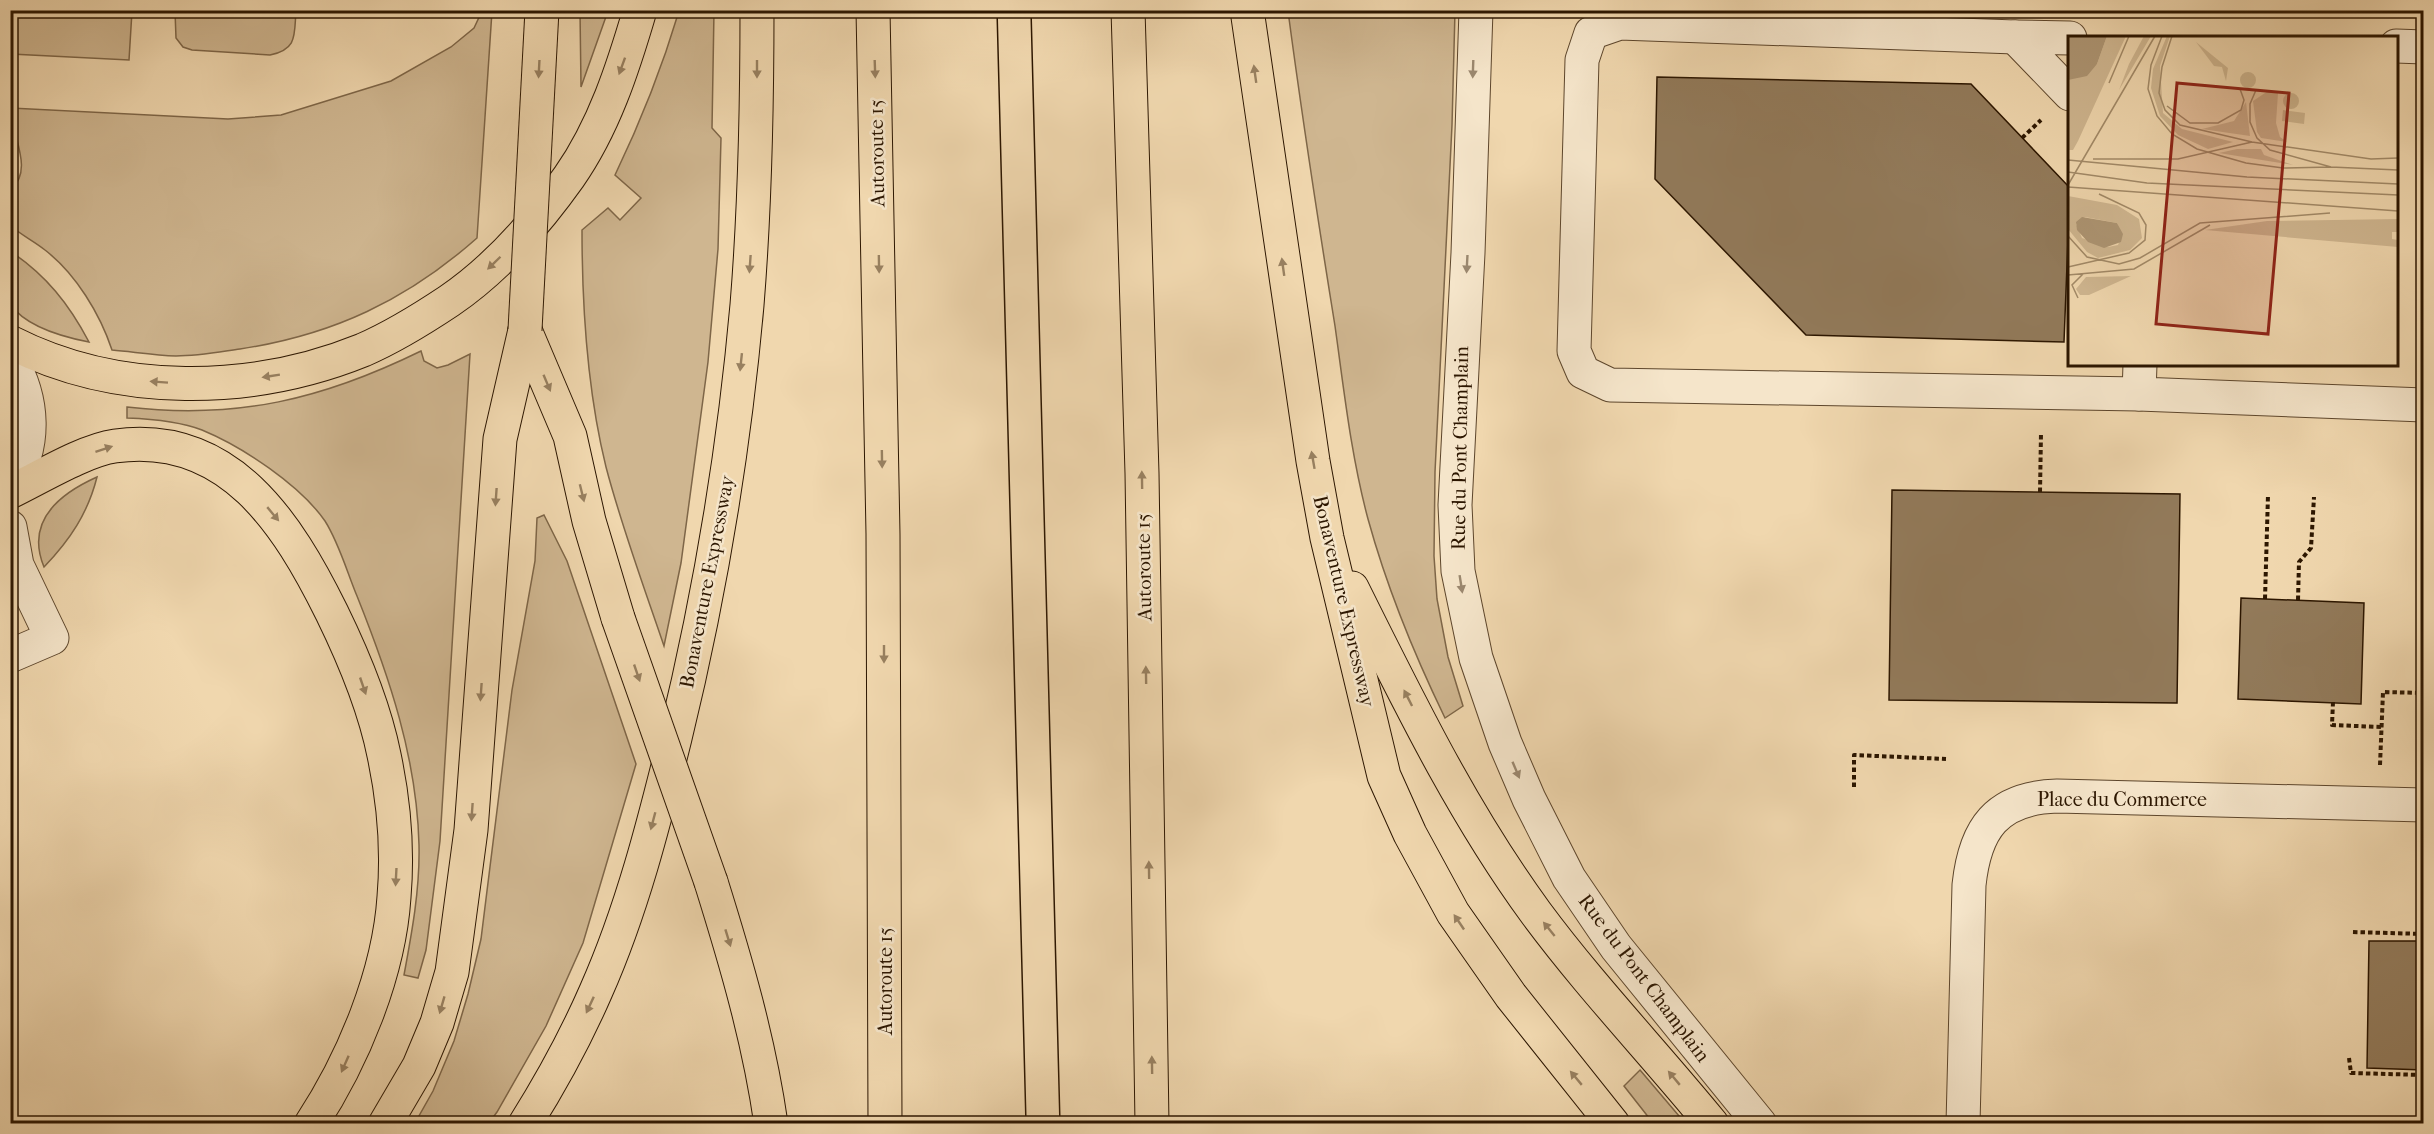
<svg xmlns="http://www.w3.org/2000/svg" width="2434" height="1134" font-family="'IM FELL French Canon',serif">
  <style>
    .green { fill: #cfb690; stroke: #7e6648; stroke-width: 1.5 }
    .building { fill: #927a5a; stroke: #2c1600; stroke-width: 1.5 }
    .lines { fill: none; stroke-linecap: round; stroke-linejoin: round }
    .minor-casing { stroke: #5d462c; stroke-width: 35 }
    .highway-casing { stroke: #2c1600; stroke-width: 35 }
    .path { stroke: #2c1600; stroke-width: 4; stroke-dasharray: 4.5 3; stroke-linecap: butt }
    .minor { stroke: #f5e5ca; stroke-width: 33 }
    .highway { stroke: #f0d7ae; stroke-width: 33 }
    .tram { stroke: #2c1600; stroke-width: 1.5 }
    .highway-bridge-casing { stroke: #2c1600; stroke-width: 35; stroke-linecap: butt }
    .highway-bridge { stroke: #f0d7ae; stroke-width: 33 }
    .oneway { fill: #988060 }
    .oneway2 { fill: #9b886f }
    .labels { text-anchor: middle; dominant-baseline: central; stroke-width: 5; stroke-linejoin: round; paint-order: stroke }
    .street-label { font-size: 20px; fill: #2c1600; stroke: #f5e5ca }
    .inset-road { fill: none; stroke: #a28a68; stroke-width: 1.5 }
    .view { fill: #8f2418; fill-opacity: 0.15; stroke: #8f2418; stroke-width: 3 }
    .inset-edge { fill: none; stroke: #2c1600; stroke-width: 3 }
  </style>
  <rect width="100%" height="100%" fill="#f0d7ae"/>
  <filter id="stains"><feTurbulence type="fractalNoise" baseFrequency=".00333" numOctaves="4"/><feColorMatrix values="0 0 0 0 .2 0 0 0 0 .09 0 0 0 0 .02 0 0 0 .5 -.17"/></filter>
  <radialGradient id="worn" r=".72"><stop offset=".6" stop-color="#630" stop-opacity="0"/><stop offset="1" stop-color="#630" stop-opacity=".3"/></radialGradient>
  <g class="green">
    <polygon points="11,10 132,11 129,60 11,54"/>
    <path d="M 175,11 L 296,11 C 294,35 298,49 270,55 L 192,50 L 183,47 L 176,38 Z"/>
    <path d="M 482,11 L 492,11 L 477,238 C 407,300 333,335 240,349 C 219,352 198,356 176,356 C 155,355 134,352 112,350 C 100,314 76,274 45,250 C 34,241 21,235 11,226 L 11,190 C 35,168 10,134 11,108 L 228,119 L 281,115 L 391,81 L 451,47 L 474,28 Z"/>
    <polygon points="580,11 608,11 581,87 581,86"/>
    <path d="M 679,11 L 714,11 L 712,128 L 721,138 L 718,249 L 708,362 L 681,563 L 664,646 C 644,587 622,528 606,467 C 587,390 582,309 582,230 L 608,208 L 620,220 L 641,198 L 615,175 C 641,121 662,68 679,11 Z"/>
    <path d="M 1288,11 L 1455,11 L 1452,125 L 1435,472 L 1434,556 L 1437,599 L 1448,657 L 1463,706 L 1445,718 C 1414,654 1387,588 1368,519 C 1351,456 1344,390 1335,326 C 1318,221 1302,116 1288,11 Z"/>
    <path d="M 10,251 C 46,275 69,304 89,342 C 63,337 26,327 10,304 Z"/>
    <path d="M 421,351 L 424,361 L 437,368 L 448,365 L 470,354 L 440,841 L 426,950 L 418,978 L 404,975 C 412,932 420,889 419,845 C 417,758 389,676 357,596 C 347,572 339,543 325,521 C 300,485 243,447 202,430 C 179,421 152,419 127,418 L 127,407 C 237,420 323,399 421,351 Z"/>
    <path d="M 97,477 C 88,513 70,540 44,567 C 25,521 59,494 97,477 Z"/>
    <polygon points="544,515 567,561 636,764 583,943 546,1026 497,1112 489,1123 415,1123 433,1091 454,1041 468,994 481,939 512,690 535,561 537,518"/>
    <polygon points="1640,1070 1685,1123 1653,1123 1624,1086"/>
  </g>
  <g class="building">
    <polygon points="1657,77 1971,84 2070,188 2064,342 1806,335 1655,179"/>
    <polygon points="1892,490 2180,494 2177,703 1889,700"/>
    <polygon points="2241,598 2364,603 2361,704 2238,699"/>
    <polygon points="2369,941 2424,941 2424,1070 2367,1068"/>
  </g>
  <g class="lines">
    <defs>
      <g id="minor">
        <polyline points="1476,10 1468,253 1455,505 1458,571 1476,658 1505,743 1529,799 1569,878 1616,947 1760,1124"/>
        <polyline points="2015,37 1620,23 1591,33 1582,60 1574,351 1583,372 1610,385 2139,394"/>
        <polyline points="2070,38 2015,37 2070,94"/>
        <polyline points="2396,46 2424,47"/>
        <path d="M 10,358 C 34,399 37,446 10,487"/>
        <polyline points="2140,364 2139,394 2424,405"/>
        <polyline points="10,527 17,565 52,638 10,656"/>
        <path d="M 1963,1124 L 1969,885 C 1975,829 1996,798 2057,796 L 2424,805"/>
      </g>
      <g id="highway">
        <polyline points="873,10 883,534 885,1124"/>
        <polyline points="1128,10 1142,473 1152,1124"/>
        <polyline points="1247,10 1313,461 1327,538 1384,776 1410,834 1453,913 1511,996 1613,1124"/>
        <polyline points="525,330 570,436 589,521 618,618"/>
        <path d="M 10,342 C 118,397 252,395 363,350 C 393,337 422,319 449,301 C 496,269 537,222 569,177 C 604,127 623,68 640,10"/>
        <path d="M 10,492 C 39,478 85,450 115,446 C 229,430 288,524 332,613 C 354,658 374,705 384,755 C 394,802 398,850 394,897 C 389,974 353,1060 311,1124"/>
        <path d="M 1352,588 C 1408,700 1462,812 1536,913 C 1590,986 1654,1053 1712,1124"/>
        <path d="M 711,882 C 736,962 759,1040 771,1124"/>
        <polyline points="385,1124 419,1066 437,1023 452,972 471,830 500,439 525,330"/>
        <path d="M 525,1124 C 552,1081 576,1037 596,991 C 632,910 654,823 675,738 C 710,595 734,451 747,305 C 755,207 757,109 757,10"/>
      </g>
    </defs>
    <use href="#minor" class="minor-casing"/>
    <use href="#highway" class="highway-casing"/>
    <g class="path">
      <polyline points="2022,138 2041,120"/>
      <polyline points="2040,492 2041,433"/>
      <polyline points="2265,599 2268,495"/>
      <polyline points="2298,600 2299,562 2311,548 2314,497"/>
      <polyline points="2333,702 2332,725 2381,727"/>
      <polyline points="2380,765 2383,692 2424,693"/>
      <polyline points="1854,787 1854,755 1946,759"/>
      <polyline points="2353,932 2424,934"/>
      <polyline points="2349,1058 2351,1073 2424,1075"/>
    </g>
    <use href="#minor" class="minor"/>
    <use href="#highway" class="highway"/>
    <g class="tram">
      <polyline points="997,10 1026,1124"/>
      <polyline points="1031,10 1060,1124"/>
    </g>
    <defs>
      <g id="highway-bridge">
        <polyline points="525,330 542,10"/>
        <polyline points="618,618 711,882"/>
      </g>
    </defs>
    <use href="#highway-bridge" class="highway-bridge-casing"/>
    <use href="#highway-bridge" class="highway-bridge"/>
  </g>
  <defs><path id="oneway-solid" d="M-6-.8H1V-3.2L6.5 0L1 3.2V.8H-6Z" transform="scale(1.5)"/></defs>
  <g class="oneway">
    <use href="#oneway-solid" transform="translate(622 66) rotate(110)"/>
    <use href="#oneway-solid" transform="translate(539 69) rotate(93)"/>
    <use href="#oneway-solid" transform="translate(757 69) rotate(90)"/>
    <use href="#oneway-solid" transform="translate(875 69) rotate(88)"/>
    <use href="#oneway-solid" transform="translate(1255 74) rotate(-98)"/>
    <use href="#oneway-solid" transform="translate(494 263) rotate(136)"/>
    <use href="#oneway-solid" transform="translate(750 264) rotate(94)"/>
    <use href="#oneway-solid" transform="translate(879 264) rotate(89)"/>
    <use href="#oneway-solid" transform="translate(1283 267) rotate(-98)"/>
    <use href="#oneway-solid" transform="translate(741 362) rotate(96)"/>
    <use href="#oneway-solid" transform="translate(271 376) rotate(171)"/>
    <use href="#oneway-solid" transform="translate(159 382) rotate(-176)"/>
    <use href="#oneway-solid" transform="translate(547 383) rotate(67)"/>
    <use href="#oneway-solid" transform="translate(104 449) rotate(-18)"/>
    <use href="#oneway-solid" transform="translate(882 459) rotate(89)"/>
    <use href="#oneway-solid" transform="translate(1313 460) rotate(-100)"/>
    <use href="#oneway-solid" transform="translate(1142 480) rotate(-91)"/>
    <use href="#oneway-solid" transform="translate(582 493) rotate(76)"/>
    <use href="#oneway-solid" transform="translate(496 497) rotate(94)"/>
    <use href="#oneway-solid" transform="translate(273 514) rotate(50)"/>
    <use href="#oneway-solid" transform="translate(884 654) rotate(90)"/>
    <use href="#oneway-solid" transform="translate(637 673) rotate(71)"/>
    <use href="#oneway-solid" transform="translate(1146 675) rotate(-91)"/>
    <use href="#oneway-solid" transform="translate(363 686) rotate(71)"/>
    <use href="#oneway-solid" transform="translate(481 692) rotate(94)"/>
    <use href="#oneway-solid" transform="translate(1408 698) rotate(-117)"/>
    <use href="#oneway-solid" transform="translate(472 812) rotate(94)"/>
    <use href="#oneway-solid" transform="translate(653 821) rotate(105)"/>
    <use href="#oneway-solid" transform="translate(1149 870) rotate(-91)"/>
    <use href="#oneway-solid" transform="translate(396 877) rotate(93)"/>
    <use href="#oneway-solid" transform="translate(1459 922) rotate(-124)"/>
    <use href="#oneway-solid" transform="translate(1549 929) rotate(-129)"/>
    <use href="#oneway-solid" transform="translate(728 938) rotate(73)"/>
    <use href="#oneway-solid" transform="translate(442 1005) rotate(106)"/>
    <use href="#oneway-solid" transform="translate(590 1005) rotate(115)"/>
    <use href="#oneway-solid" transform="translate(345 1064) rotate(114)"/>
    <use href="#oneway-solid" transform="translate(1152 1065) rotate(-91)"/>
    <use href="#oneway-solid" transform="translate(1576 1078) rotate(-130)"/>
    <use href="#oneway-solid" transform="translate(1674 1078) rotate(-130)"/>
  </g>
  <g class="oneway2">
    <use href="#oneway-solid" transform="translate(1473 69) rotate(92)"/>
    <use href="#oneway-solid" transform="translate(1467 264) rotate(93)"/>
    <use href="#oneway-solid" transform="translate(1461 584) rotate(81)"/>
    <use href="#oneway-solid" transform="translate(1516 770) rotate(67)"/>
  </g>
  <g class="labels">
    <g class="street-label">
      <text transform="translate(877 153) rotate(-91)">Autoroute 15</text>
      <text transform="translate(1460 448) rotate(-89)">Rue du Pont Champlain</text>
      <text transform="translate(1144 567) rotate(-91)">Autoroute 15</text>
      <text transform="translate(707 582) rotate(-79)">Bonaventure Expressway</text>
      <text transform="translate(1344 601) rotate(77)">Bonaventure Expressway</text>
      <text x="2122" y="799">Place du Commerce</text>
      <text transform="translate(1644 978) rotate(53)">Rue du Pont Champlain</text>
      <text transform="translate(885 981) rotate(-90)">Autoroute 15</text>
    </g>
  </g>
  <g transform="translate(2068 36)">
    <rect width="330" height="330" fill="#f0d7ae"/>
    <path d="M 39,0 L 58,0 L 10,105 L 5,114 L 0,114 L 0,44 L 29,28 ZM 76,0 L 83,0 L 51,54 L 61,28 ZM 99,0 L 102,0 L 92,30 L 95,77 L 114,93 L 165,106 L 140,113 L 110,99 L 92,80 L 83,52 L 85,33 ZM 128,6 L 160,32 L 158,45 L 154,31 L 146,30 ZM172 44a8 8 0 1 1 16 0a8 8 0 1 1-16 0ZM 200,55 L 210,57 L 208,87 L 212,101 L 219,106 L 193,102 L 189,96 L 185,65 ZM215 65a8 8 0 1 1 16 0a8 8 0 1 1-16 0ZM 178,66 L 182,100 L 134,93 L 166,85 ZM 215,74 L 237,77 L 236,88 L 214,85 ZM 169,113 L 193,113 L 196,119 L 225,129 L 151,117 ZM 0,160 L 49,169 L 71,183 L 74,202 L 62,214 L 30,222 L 19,216 L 0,193 ZM 17,181 L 49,187 L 54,198 L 50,209 L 40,211 L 14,202 L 8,188 ZM 330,183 L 330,196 L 324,196 L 324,203 L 330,204 L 330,211 L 137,194 L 199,185 ZM 63,240 L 21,259 L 12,259 L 8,253 L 18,241 Z" fill="#cfb690" fill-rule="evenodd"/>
    <path d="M 0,0 L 39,0 L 29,28 L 19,40 L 0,44 ZM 14,181 L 49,187 L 55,198 L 53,206 L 36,212 L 20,206 L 9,194 L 8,186 Z" fill="#ad9573"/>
    <path class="inset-road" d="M 94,0 L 83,29 L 80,53 L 89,80 L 104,98 L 129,113 L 178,127 L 215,132 L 263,131M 104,0 L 94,31 L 91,57 L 97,74 L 112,89 L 184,106 L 303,123 L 330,122M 41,47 L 61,0M 188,54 L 182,68 L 182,86 L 189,102 L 202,114 L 263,131 L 330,134M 99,70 L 122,87 L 150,87 L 173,74 L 176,64 L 172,53M 25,123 L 110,123 L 184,106M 0,124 L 179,141 L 330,148M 0,136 L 79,147 L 330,159M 0,149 L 87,0M 0,151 L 330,175M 0,200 L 19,221 L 51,228 L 72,222 L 132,187 L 262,177M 0,231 L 61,217 L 77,204 L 78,189 L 71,177 L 31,158M 0,239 L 66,233 L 142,189M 10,262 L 4,249 L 15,238"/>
    <path class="view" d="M 109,47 L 221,57 L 200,298 L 88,288 Z"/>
    <rect width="330" height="330" class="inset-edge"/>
  </g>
  <rect width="2434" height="1134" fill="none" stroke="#f0d7ae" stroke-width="36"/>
  <rect x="12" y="12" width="2410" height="1110" fill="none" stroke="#2c1600" stroke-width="3"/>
  <rect x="18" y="18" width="2398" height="1098" fill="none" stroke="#2c1600" stroke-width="1.5"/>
  <rect width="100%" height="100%" filter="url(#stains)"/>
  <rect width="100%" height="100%" fill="url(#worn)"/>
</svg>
